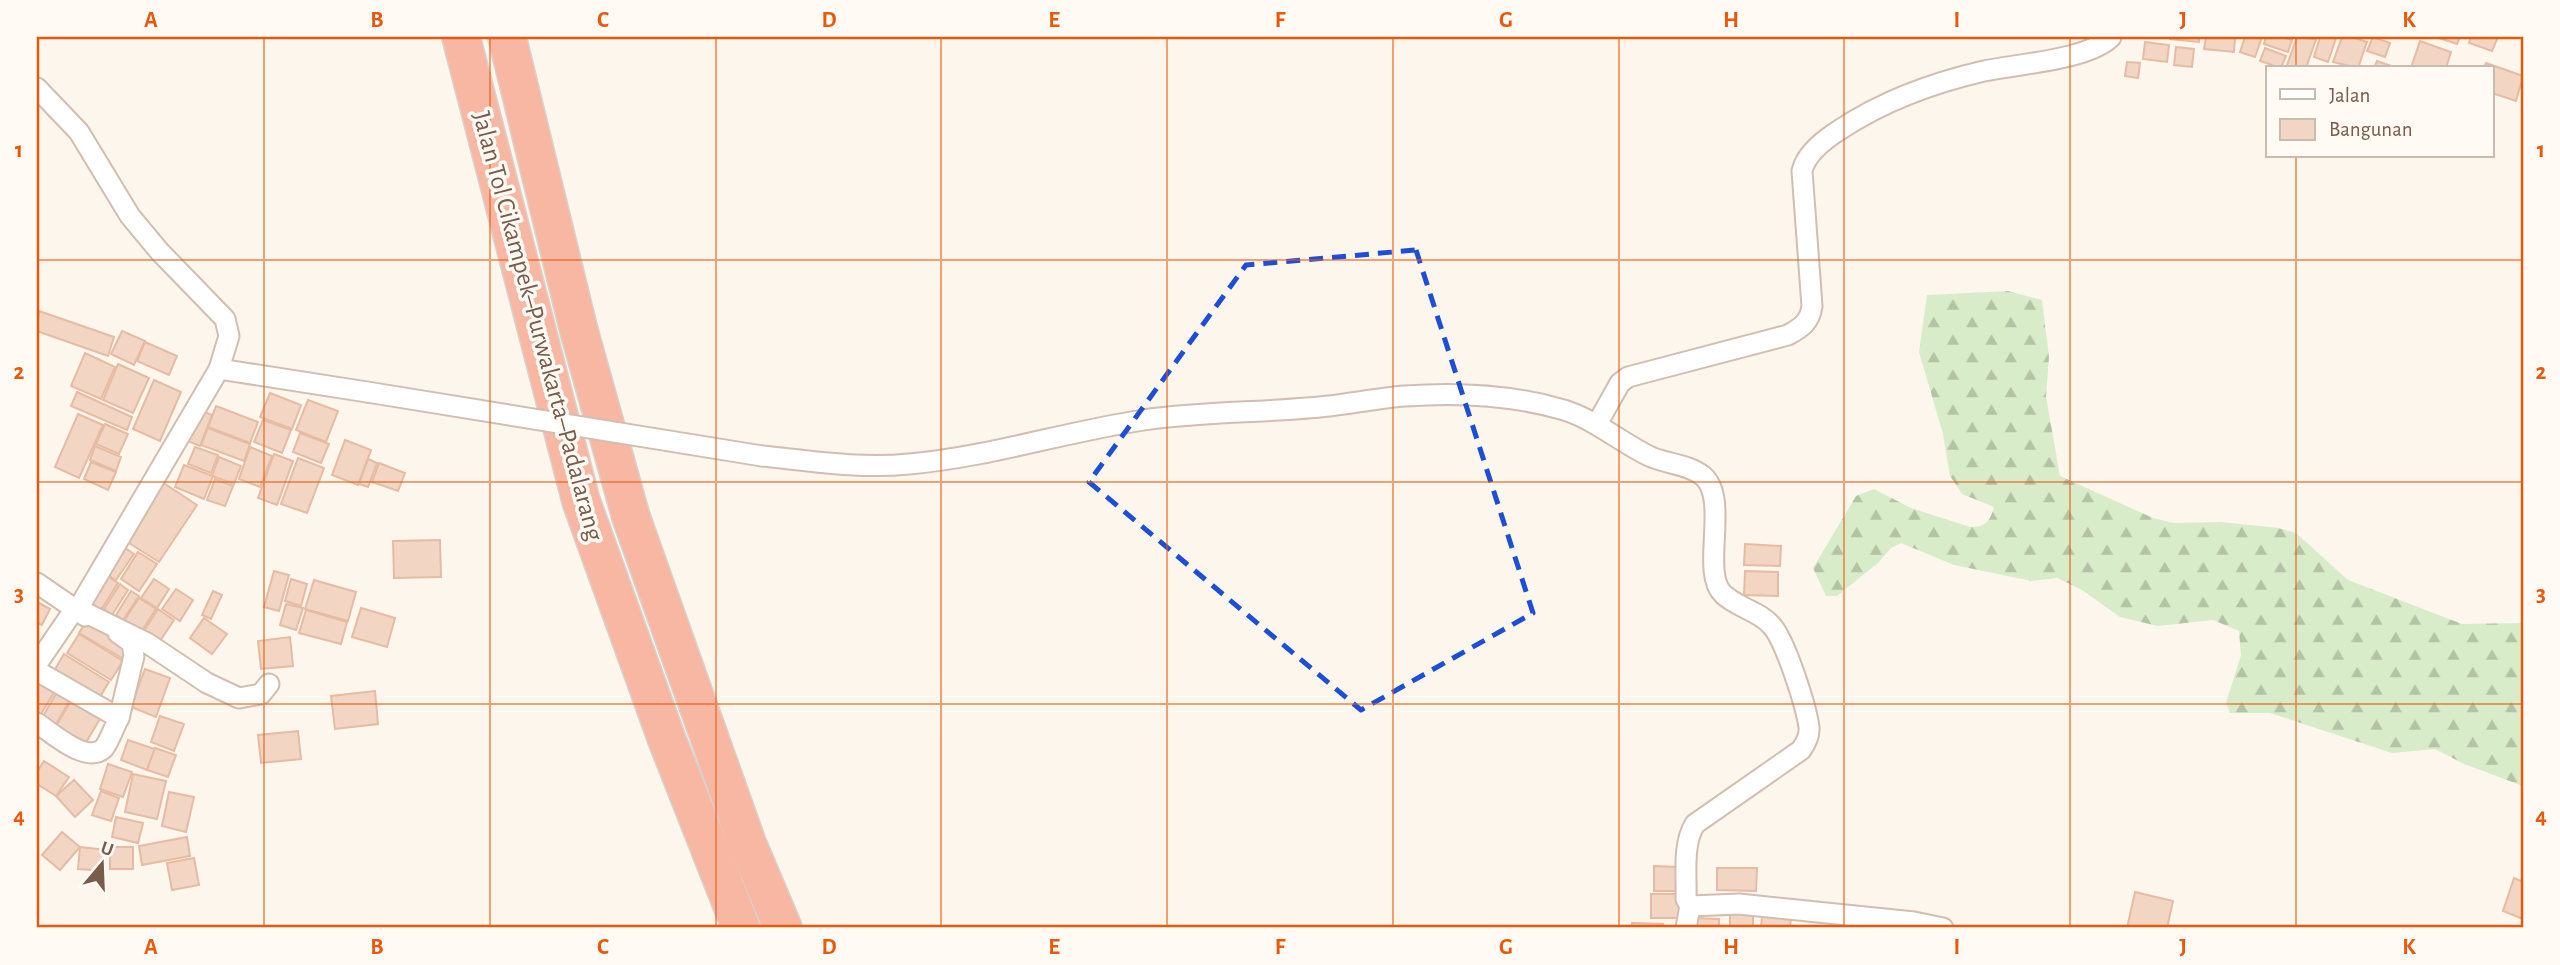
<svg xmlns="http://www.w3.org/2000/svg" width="2560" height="965" font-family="'Alegreya Sans',sans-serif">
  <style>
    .forest { fill: url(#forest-firs) }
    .building { fill: #f3d5c3; stroke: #e6bba3; stroke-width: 2 }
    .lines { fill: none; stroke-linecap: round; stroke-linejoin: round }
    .minor-casing { stroke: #d1beb0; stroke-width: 23 }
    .motorway-casing { stroke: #dad1cd; stroke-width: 40 }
    .minor { stroke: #fff; stroke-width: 19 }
    .motorway { stroke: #f7b7a3; stroke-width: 37 }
    .minor-bridge-casing { stroke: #d1beb0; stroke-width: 23; stroke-linecap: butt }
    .minor-bridge { stroke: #fff; stroke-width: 19 }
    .marked { fill: none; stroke: #1d4ed8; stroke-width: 5; stroke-dasharray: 14 9; stroke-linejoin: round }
    .grid { fill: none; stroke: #e8590c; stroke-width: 2; stroke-opacity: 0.55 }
    .labels { text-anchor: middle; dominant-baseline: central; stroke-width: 7; stroke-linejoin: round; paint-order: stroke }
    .street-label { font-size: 26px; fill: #7a5c4d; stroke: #fffaf3 }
    .neatline { fill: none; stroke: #e8590c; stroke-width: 2.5 }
    .grid-label { font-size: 23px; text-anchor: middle; font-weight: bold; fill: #e8590c }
  </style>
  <defs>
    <pattern id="forest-firs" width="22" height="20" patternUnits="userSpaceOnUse" patternTransform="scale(1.75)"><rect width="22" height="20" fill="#d8ecc9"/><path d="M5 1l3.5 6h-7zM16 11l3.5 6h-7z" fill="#b4c2a5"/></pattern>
  </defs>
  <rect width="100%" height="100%" fill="#fdf6ec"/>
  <path class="forest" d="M 2008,291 L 2042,300 L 2049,357 L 2046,397 L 2060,476 L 2153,518 L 2174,523 L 2221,522 L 2278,528 L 2296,533 L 2348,580 L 2462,624 L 2523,623 L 2523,786 L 2464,764 L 2435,749 L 2392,753 L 2270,713 L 2230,713 L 2226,703 L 2241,655 L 2239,631 L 2213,620 L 2158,626 L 2120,617 L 2082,590 L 2057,578 L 2032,581 L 1954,565 L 1901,543 L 1891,548 L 1878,563 L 1837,596 L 1826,596 L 1813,568 L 1856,496 L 1874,489 L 1911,508 L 1970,527 C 1986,527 1990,521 1994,507 L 1962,494 L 1950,476 L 1943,434 L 1919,352 L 1927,295 Z"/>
  <g class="building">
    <polygon points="2170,37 2199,37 2199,42 2170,39"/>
    <polygon points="2206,37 2235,37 2234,52 2204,49"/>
    <polygon points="2245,37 2262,37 2255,57 2240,52"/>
    <polygon points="2266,37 2283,37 2292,40 2288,52 2264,44"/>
    <polygon points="2297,37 2316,39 2306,68 2286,68"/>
    <polygon points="2320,37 2336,38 2328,62 2314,57"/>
    <polygon points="2342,37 2352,37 2367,42 2358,68 2333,62"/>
    <polygon points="2373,37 2390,43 2385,57 2367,51"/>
    <polygon points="2436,37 2460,37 2457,44"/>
    <polygon points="2471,37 2498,37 2492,51 2469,43"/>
    <polygon points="2420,41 2451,52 2446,68 2411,68"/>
    <polygon points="2145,42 2169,45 2167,62 2143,59"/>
    <polygon points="2176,47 2194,49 2192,67 2174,65"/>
    <polygon points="2265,48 2286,56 2281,68 2260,61"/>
    <polygon points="2377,61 2397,68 2374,68"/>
    <polygon points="2127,62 2140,63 2138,78 2125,76"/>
    <polygon points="2486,63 2523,76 2516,101 2492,93 2492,68 2484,68"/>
    <polygon points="39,311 114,337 108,356 37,331"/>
    <polygon points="122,331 145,341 134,365 111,354"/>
    <polygon points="145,342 177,356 169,375 137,361"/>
    <polygon points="85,353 115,367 101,399 71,386"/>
    <polygon points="118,364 149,378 133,413 103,400"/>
    <polygon points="154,380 181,392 160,441 133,429"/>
    <polygon points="77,392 132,417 127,430 71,406"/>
    <polygon points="270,393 301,405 292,429 260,417"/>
    <polygon points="308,400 338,411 326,442 296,430"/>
    <polygon points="216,406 258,422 250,443 208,427"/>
    <polygon points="197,409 212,415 200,446 185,440"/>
    <polygon points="78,414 103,425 79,478 55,467"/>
    <polygon points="263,420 291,430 282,453 254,442"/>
    <polygon points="105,424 128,434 119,454 96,444"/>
    <polygon points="208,428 250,444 244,461 201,445"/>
    <polygon points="300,433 329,444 321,463 293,452"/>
    <polygon points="345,440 371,450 358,485 332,475"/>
    <polygon points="95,446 121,457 116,471 90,460"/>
    <polygon points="195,447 218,455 211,473 188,464"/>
    <polygon points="250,447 272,456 260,487 239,479"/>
    <polygon points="274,454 293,461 277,505 258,498"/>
    <polygon points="219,457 241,466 234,484 212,476"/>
    <polygon points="298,458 324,468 307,513 281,504"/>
    <polygon points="368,459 377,463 368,487 359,484"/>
    <polygon points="91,462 116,472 108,490 84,479"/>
    <polygon points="379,463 405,473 398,491 372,482"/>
    <polygon points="184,465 213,476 204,499 175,487"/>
    <polygon points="215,479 233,486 225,506 207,500"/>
    <polygon points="159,480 197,505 159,562 121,538"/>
    <polygon points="440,540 441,577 394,578 393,541"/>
    <polygon points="1745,544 1781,546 1780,566 1744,565"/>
    <polygon points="122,546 134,554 116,580 104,573"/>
    <polygon points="138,552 157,564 139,591 121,579"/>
    <polygon points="274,571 289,575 279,611 264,607"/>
    <polygon points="1745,571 1778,572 1778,596 1744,595"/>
    <polygon points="104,574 118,583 101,610 86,600"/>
    <polygon points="154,579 169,589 157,608 141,598"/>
    <polygon points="291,579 307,584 301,606 285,601"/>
    <polygon points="314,580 356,592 348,621 305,609"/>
    <polygon points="120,584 128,590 112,615 104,609"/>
    <polygon points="176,589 193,600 180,621 162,609"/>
    <polygon points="131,591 139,596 123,620 116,615"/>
    <polygon points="213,591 222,595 211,619 202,615"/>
    <polygon points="139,598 156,609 141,632 124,621"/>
    <polygon points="37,602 50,609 42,625 37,623"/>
    <polygon points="286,604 303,608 296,630 280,625"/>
    <polygon points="361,608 395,618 387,647 352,637"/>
    <polygon points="158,609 174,620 158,644 142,634"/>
    <polygon points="306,610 347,622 341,644 299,633"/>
    <polygon points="204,618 227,634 212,654 190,638"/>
    <polygon points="87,620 130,645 122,658 79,633"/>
    <polygon points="79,634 123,661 111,680 67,653"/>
    <polygon points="290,637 293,666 261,669 258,641"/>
    <polygon points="64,654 109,682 98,700 53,673"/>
    <polygon points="145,669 170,678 156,717 131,707"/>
    <polygon points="37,673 58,686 38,719 37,718"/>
    <polygon points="60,687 73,695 55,726 42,718"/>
    <polygon points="375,691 378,724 335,729 331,696"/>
    <polygon points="75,694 104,712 85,744 56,726"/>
    <polygon points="160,716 184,724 174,751 151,742"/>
    <polygon points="298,731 301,759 261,763 258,735"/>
    <polygon points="128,740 155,749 147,770 121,760"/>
    <polygon points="155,748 176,755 168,777 147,770"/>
    <polygon points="44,761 69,777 56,796 37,784 37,772"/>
    <polygon points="108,764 132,772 123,797 100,789"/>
    <polygon points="133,774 166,781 157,819 125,812"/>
    <polygon points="74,780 93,800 75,817 56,796"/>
    <polygon points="101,791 119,798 111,821 92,815"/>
    <polygon points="169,792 194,797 186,832 162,826"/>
    <polygon points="116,817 143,823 138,843 112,837"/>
    <polygon points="62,832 80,847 60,870 42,855"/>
    <polygon points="187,837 190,856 142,865 139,846"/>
    <polygon points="80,847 106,850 104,871 78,869"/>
    <rect x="110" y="847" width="23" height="22"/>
    <polygon points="194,858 199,885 172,890 167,863"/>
    <polygon points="1654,866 1677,867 1677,891 1654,891"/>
    <polygon points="1717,868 1757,868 1756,891 1717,890"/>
    <polygon points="2514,878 2523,882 2523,919 2503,911"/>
    <polygon points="2135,892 2173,901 2167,928 2127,928"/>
    <polygon points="1651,894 1681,894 1680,918 1651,918"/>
    <rect x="1730" y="913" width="23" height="15"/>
    <polygon points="1762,917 1791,917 1790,928 1761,928"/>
    <polygon points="1693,918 1719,919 1719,928 1693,928"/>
    <polygon points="1632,923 1663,924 1663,928 1632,928"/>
  </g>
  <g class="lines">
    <defs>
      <g id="minor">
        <polyline points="37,88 79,132 130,216 160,252 225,319 229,336 219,369"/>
        <path d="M 1597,424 L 1620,383 L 1628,377 L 1788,335 C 1801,328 1810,322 1812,306 L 1802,171 C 1806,153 1825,139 1841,129 C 1885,100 1932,83 1984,71 C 2017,64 2088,60 2111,37"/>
        <path d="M 762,456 C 811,461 860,469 909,464 C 988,457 1065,432 1143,420 C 1204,411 1267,413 1329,406 C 1354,403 1380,398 1405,396 C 1459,392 1513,395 1564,410 C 1596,420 1620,442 1649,456 C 1666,464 1688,464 1703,476 C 1730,499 1700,572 1723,594 C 1736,607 1759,611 1771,625 C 1785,639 1806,706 1809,727 C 1810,736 1806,743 1801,750 L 1695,824 C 1682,844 1687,877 1686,899 L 1690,906 L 1686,928"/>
        <polyline points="37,583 85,616"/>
        <polyline points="78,609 147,643 207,683 239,698 261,694 269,684"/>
        <polyline points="118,633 132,643 134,656 119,718"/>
        <polyline points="37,664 74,610 78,609 219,369 367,392"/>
        <path d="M 37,671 L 119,718 C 114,727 110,740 104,748 C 87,765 52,733 37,723"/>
        <polyline points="1690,906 1739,904 1914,922 1943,928"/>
      </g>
      <g id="motorway">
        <polyline points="461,37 581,501 667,740 741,928"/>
        <polyline points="507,37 579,331 631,517 747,843 783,928"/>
      </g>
    </defs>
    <use href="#minor" class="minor-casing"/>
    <use href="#motorway" class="motorway-casing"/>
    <use href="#minor" class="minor"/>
    <use href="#motorway" class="motorway"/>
    <defs>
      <polyline id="minor-bridge" points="367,392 762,456"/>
    </defs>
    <use href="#minor-bridge" class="minor-bridge-casing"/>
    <use href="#minor-bridge" class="minor-bridge"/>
  </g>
  <path class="marked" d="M 1416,250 L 1533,613 L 1361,710 L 1089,482 L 1246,265 Z"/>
  <path class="grid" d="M 264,37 L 264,928M 490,37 L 490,928M 716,37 L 716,928M 941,37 L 941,928M 1167,37 L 1167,928M 1393,37 L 1393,928M 1619,37 L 1619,928M 1844,37 L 1844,928M 2070,37 L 2070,928M 2296,37 L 2296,68M 2296,156 L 2296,928M 37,260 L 2523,260M 37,482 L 2523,482M 37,704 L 2523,704"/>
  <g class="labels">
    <g class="street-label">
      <text transform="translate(538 326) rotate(75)">Jalan Tol Cikampek–Purwakarta–Padalarang</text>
    </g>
  </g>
  <rect width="2560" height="965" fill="none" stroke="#fffaf3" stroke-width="77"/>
  <rect x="2266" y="66" width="228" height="91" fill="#fffaf3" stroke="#cabbb1" stroke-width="2"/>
  <rect x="2280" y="89" width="35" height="10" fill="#ffffff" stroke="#cabbb1" stroke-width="2"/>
  <text x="2329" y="102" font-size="21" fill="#7a5c4d">Jalan</text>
  <rect x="2280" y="119" width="35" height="21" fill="#f3d5c3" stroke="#cabbb1" stroke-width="2"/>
  <text x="2329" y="136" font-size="21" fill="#7a5c4d">Bangunan</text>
  <g transform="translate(102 864) rotate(19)" stroke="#fffaf3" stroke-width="5" paint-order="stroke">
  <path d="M0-5L12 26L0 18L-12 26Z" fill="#7a5c4d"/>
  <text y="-10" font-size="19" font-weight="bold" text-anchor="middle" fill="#7a5c4d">U</text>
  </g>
  <rect x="38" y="38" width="2484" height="888" class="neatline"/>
  <g class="grid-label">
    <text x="151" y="27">A</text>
    <text x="377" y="27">B</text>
    <text x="603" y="27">C</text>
    <text x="829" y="27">D</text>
    <text x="1054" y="27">E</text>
    <text x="1280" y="27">F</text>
    <text x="1506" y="27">G</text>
    <text x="1731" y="27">H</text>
    <text x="1957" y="27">I</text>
    <text x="2183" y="27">J</text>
    <text x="2409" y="27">K</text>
    <text x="19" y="157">1</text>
    <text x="2541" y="157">1</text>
    <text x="19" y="379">2</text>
    <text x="2541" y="379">2</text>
    <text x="19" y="601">3</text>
    <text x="2541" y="601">3</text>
    <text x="19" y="823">4</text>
    <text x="2541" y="823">4</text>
    <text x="151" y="954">A</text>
    <text x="377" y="954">B</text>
    <text x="603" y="954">C</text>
    <text x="829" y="954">D</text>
    <text x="1054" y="954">E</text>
    <text x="1280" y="954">F</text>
    <text x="1506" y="954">G</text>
    <text x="1731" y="954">H</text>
    <text x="1957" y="954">I</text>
    <text x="2183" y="954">J</text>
    <text x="2409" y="954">K</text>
  </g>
</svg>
